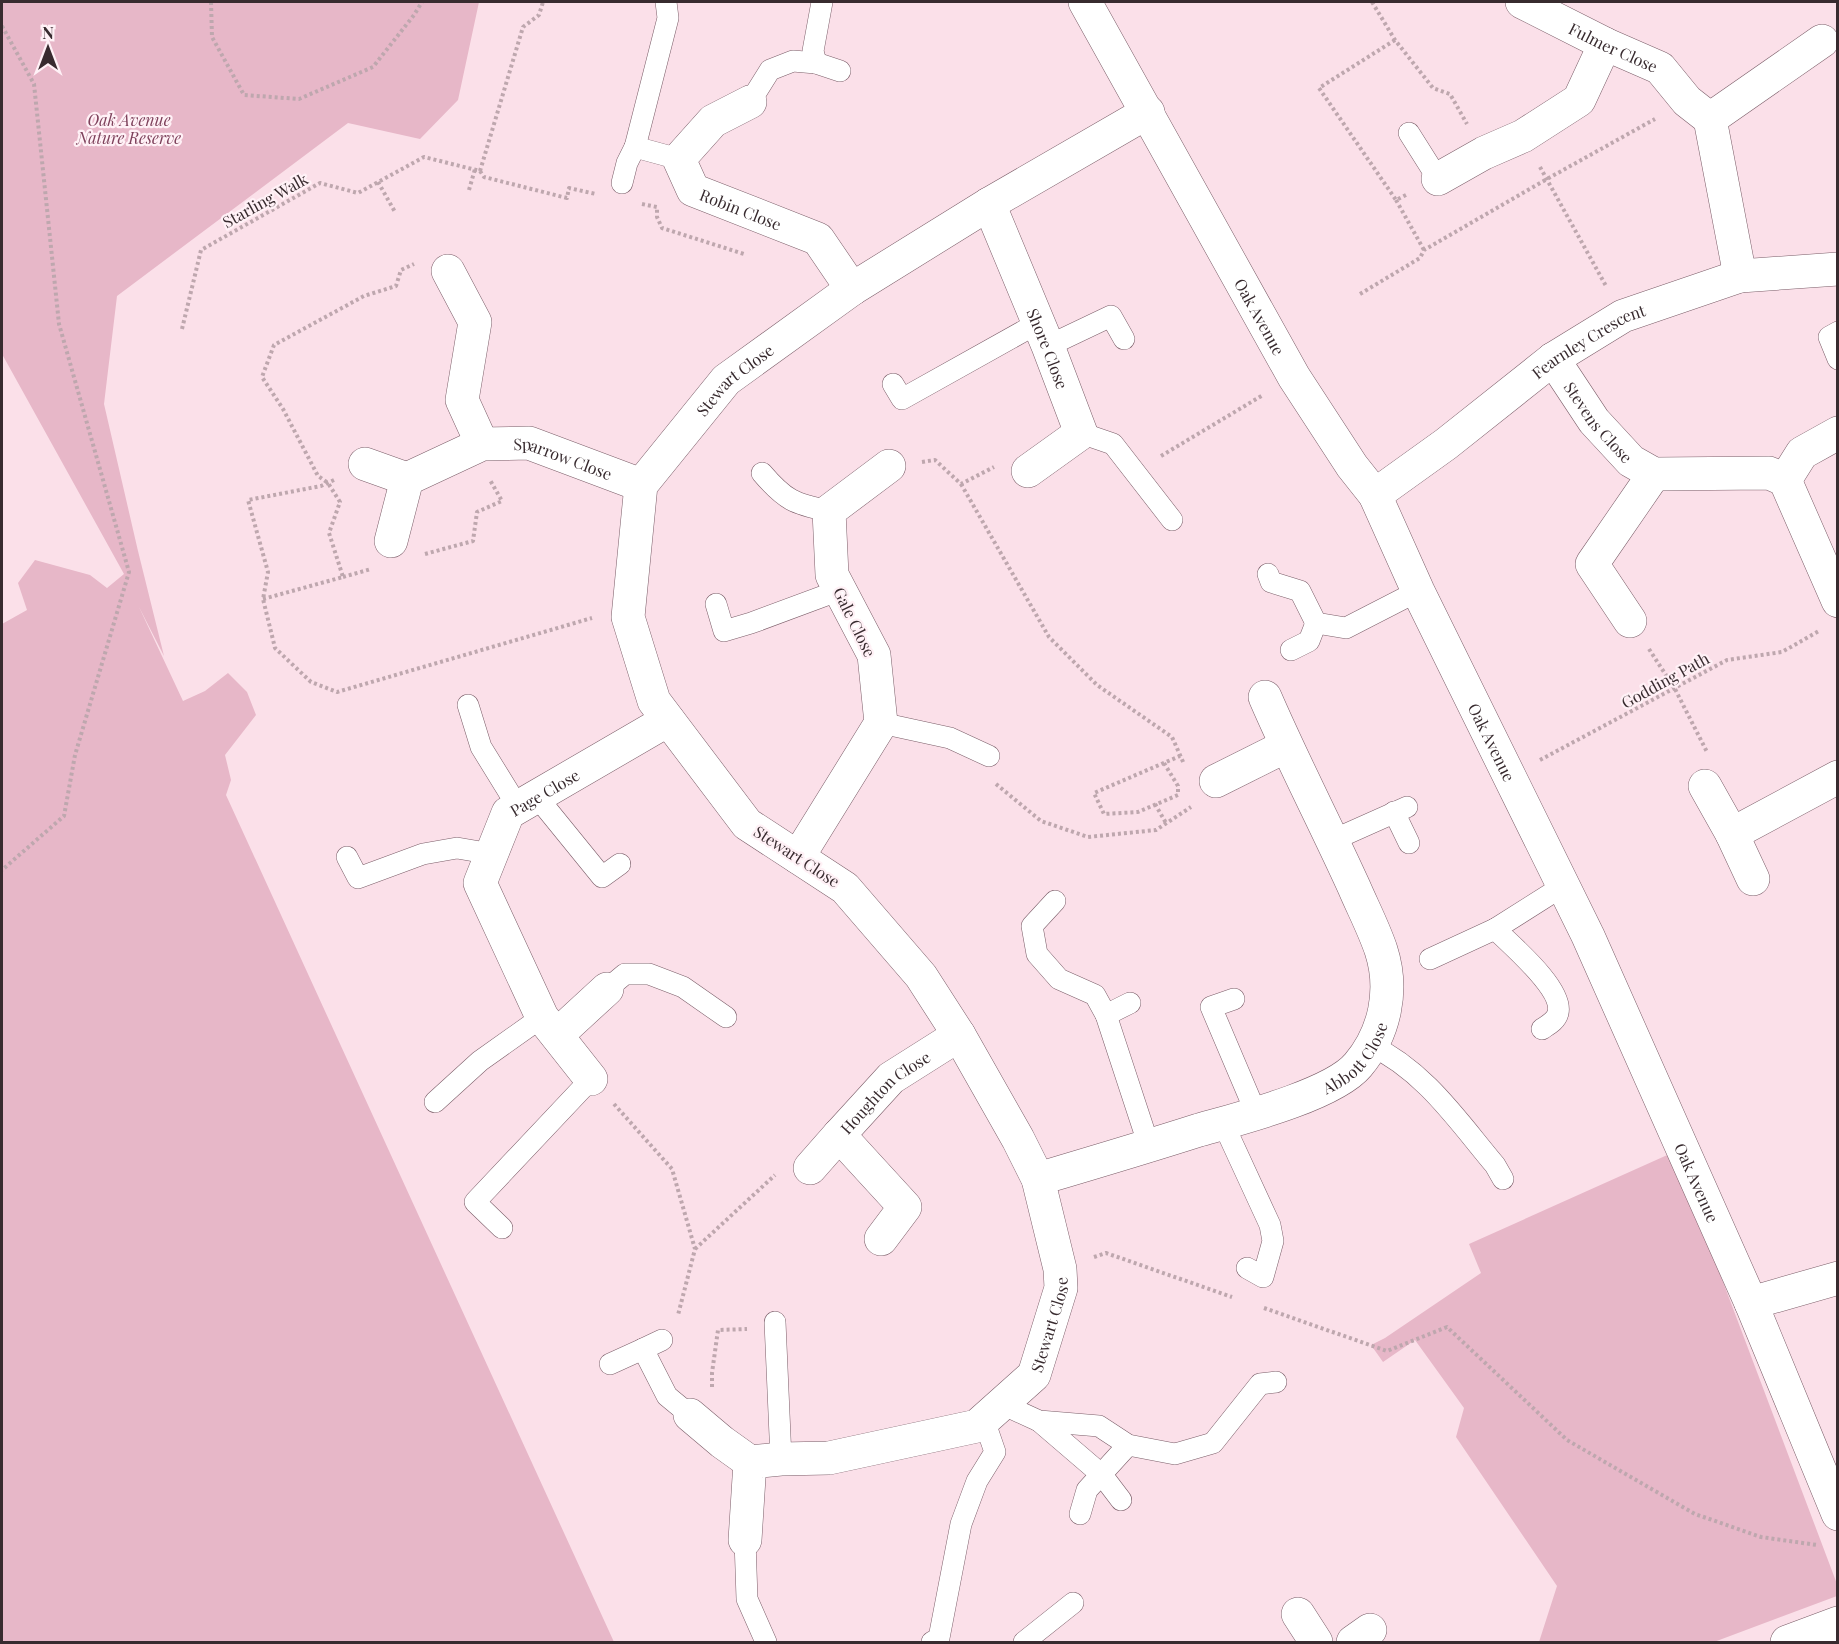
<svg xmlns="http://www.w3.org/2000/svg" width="1839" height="1644" font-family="'Playfair Display',serif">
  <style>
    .green { fill: #e7b7c8 }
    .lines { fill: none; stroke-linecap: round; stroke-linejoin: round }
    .service-casing { stroke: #7b5e69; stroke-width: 22 }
    .minor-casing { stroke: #7b5e69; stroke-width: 34 }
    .tertiary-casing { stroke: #7b5e69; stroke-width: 34 }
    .path { stroke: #bea7ae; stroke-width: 4; stroke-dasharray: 3 3; stroke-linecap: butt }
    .service { stroke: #fff; stroke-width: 21 }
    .minor { stroke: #fff; stroke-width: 33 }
    .tertiary { stroke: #fff; stroke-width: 33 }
    .labels { text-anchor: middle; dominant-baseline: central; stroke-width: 4.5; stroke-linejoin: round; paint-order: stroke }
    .street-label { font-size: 16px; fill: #382b2f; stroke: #fff1f6 }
    .park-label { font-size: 16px; font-style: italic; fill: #7e415b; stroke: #fff1f6 }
  </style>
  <rect width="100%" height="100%" fill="#fbe0e9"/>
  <g class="green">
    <polygon points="2,2 479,2 458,100 420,139 348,123 117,296 104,404 138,551 164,656 139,607 183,701 205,691 228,673 247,692 256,715 225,755 231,780 226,795 614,1642 2,1642 2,624 27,610 18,583 35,560 90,575 107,588 124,574 2,354"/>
    <polygon points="1674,1152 1837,1584 1837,1596 1714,1642 1539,1642 1557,1586 1456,1437 1464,1408 1415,1340 1383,1362 1371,1345 1385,1338 1481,1273 1469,1244"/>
  </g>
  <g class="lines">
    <defs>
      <g id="service">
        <polyline points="666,2 668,18 635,147 679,159"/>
        <polyline points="816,63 813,51 822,2"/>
        <polyline points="750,102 770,70 793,61 816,63 840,71"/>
        <polyline points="1409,133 1438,179"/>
        <polyline points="622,183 627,163 635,147"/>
        <polyline points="1838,332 1829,337 1838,359"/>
        <polyline points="1048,346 1111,316 1124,339"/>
        <polyline points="893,384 902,399 1038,323"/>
        <polyline points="1081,433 1113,444 1172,520"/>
        <path d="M 762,473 C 785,500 794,504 829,511"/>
        <polyline points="1268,574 1271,582 1300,591 1316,623 1346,628 1418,591"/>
        <polyline points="716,604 724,631 751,623 840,590"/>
        <polyline points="1291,650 1309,641 1316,623"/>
        <polyline points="468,705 481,747 518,807"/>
        <polyline points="881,723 950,738 989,756"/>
        <polyline points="537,797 602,877 620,864"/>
        <polyline points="1394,812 1409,843"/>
        <polyline points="1333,840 1407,807"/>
        <polyline points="347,857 358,878 423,854 457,848 492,854"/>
        <polyline points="1055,901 1032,926 1037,954 1059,979 1095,995 1106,1015 1149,1146"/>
        <polyline points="1495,929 1563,886"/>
        <path d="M 1430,959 L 1495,929 C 1511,945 1564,989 1558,1013 C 1556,1021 1548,1025 1542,1029"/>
        <polyline points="607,989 625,974 649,974 683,987 726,1017"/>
        <polyline points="1234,999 1211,1007 1256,1113"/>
        <polyline points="1106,1015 1130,1003"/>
        <path d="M 1370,1045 C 1424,1070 1458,1121 1495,1165 L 1503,1179"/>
        <polyline points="435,1102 480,1061 542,1017"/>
        <polyline points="1223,1123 1270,1225 1273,1241 1263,1277 1247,1268"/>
        <polyline points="502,1228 475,1202 591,1079"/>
        <polyline points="775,1322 781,1459"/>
        <polyline points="643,1349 662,1340"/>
        <polyline points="610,1364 643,1349 667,1396 690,1415"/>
        <polyline points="1002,1404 1039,1421 1099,1426 1128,1445 1175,1454 1213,1443 1260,1384 1276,1382"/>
        <polyline points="1039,1421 1102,1475 1121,1500"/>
        <polyline points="1080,1514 1087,1490 1128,1445"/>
        <polyline points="745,1540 747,1599 766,1642"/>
        <polyline points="932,1642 939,1638 961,1524 977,1481 995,1452 984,1420"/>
        <polyline points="1024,1642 1073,1603"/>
      </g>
      <g id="minor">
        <path id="s1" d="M 1522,2 L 1605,44 L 1660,68 L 1687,101 L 1710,119 L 1740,276"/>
        <path id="s2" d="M 750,102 L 713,121 L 679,159 L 693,190 L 818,239 L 852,289"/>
        <polyline points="1710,119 1822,41"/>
        <polyline points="1438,179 1484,153 1523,136 1579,100 1605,44"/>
        <path id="s3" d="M 989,204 L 1048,346 L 1081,433 L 1028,471"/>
        <polyline points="448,271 475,322 462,400 482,444"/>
        <path id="s4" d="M 1553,359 L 1594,421 L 1631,461 L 1654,474 L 1769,473 L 1785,480 L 1838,601"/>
        <polyline points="365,464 407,479"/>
        <polyline points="1785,480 1802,453 1838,433"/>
        <path id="s5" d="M 1375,495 L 1446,444 L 1553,359 L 1623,316 L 1740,276 L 1838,269"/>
        <path id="s6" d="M 391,541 L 407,479 L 482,444 L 529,443 L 641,485"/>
        <polyline points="1630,621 1592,564 1654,474"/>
        <polyline points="1216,781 1286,746"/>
        <polyline points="1705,786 1732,834 1838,777"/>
        <polyline points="1732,834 1753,879"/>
        <polyline points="798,857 881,723 874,655 832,575 829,511 889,466"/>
        <polyline points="557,1035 607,989"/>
        <path id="s7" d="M 591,1079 L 542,1017 L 480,883 L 508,813 L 668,720"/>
        <polyline points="810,1168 839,1135"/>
        <path id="s8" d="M 1038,1179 C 1092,1163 1146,1147 1199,1130 C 1238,1119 1333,1095 1358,1065 C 1385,1033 1394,990 1381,950 C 1374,929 1363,908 1354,887 C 1325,823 1293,762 1265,697"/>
        <path id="s9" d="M 881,1239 L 905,1207 L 839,1135 L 891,1078 L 959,1035"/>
        <polyline points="1751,1303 1838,1278"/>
        <polyline points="690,1415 722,1442 750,1462"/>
        <path id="s10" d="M 745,1540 L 750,1462 L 781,1459 L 829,1458 L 977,1426 L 1034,1375 L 1061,1288 L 1060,1269 L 1038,1179 L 1018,1139 L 959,1035 L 921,976 L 845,888 L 747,824 L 654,701 L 628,617 L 641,485 L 726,380 L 852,289 L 989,204 L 1148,112"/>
        <polyline points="1298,1614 1316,1642"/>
        <polyline points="1353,1642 1370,1630"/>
        <polyline points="1787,1642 1838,1623"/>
      </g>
      <g id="tertiary">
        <path id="s11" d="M 1085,2 L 1294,377 L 1352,466 L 1375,495 L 1418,591 L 1588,936 L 1751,1303 L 1838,1514"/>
      </g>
    </defs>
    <use href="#service" class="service-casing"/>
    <use href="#minor" class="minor-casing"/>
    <use href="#tertiary" class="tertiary-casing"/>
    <g class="path">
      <polyline points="211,2 212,37 244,95 299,99 373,67 414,15 422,2"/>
      <polyline points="1372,2 1395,40 1433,88 1450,94 1467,124"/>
      <polyline points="2,26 34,84 59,324 129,572 75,755 64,816 2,870"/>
      <polyline points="1395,40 1319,88 1396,200 1406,195"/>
      <polyline points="1540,167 1606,286"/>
      <polyline points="480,171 484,177 567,198 569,188 596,194"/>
      <polyline points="378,182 395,212"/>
      <polyline points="469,190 475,169"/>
      <polyline points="1396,200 1424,250"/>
      <polyline points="642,204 657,207 657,217 662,228 744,254"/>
      <polyline points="1360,294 1420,258 1424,250 1547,179 1655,119"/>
      <polyline points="182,329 201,250 320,183 358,193 424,157 480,171 523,27 539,15 543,2"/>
      <polyline points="1161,456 1263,395"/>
      <polyline points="922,462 935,460 961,484 994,467"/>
      <polyline points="334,480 321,486 248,500 268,572 263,599 275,648 311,682 337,692 592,618"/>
      <polyline points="961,484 1049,637 1097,685 1172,737 1184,764"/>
      <polyline points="425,554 473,541 477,512 502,501 490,480"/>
      <polyline points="343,577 371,569"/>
      <polyline points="263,599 343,577 329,533 340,502 328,483 318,476 283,409 262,377 274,345 364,296 396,286 401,270 414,264"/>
      <polyline points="1649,649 1675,689 1707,752"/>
      <polyline points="1540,760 1727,660 1782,652 1819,631"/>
      <polyline points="1164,763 1178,786 1178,795 1138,812 1104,814 1094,793 1180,756"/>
      <polyline points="996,784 1041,821 1088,837 1156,830 1191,807"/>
      <polyline points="1155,804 1166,823"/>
      <polyline points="614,1104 672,1169 695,1249 678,1315"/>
      <polyline points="695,1249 775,1175"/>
      <polyline points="1094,1257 1106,1253 1232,1297"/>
      <polyline points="1264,1308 1387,1351 1447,1327 1567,1440 1695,1514 1761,1537 1817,1545"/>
      <polyline points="712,1387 712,1373 718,1330 747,1329"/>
    </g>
    <use href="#service" class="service"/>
    <use href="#minor" class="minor"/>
    <use href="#tertiary" class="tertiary"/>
  </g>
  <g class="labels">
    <g class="street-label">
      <text stroke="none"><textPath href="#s1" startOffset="102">Fulmer Close</textPath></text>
      <text transform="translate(265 200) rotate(-29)">Starling Walk</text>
      <text stroke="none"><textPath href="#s2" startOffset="178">Robin Close</textPath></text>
      <text stroke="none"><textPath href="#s11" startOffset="360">Oak Avenue</textPath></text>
      <text stroke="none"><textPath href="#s5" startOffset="264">Fearnley Crescent</textPath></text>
      <text stroke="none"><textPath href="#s3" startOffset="156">Shore Close</textPath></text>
      <text stroke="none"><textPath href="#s10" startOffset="1572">Stewart Close</textPath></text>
      <text stroke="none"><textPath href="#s4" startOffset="78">Stevens Close</textPath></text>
      <text stroke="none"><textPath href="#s6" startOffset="230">Sparrow Close</textPath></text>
      <text transform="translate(855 622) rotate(64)">Gale Close</text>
      <text transform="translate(1665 680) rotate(-29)">Godding Path</text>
      <text stroke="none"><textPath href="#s11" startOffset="846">Oak Avenue</textPath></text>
      <text stroke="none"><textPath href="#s7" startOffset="344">Page Close</textPath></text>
      <text transform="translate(797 856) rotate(33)">Stewart Close</text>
      <text stroke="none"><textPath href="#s8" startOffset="345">Abbott Close</textPath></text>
      <text stroke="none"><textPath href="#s9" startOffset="201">Houghton Close</textPath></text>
      <text stroke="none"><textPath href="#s11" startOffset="1332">Oak Avenue</textPath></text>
      <text stroke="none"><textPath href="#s10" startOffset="438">Stewart Close</textPath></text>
    </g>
    <g class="park-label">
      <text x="129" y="119">Oak Avenue<tspan x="129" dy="18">Nature Reserve</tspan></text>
    </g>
  </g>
  <rect width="1839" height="1644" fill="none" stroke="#382b2f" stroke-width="6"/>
  <g transform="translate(48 48)" stroke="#fff1f6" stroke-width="4.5" paint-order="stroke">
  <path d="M0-4.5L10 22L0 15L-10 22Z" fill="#382b2f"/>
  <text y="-9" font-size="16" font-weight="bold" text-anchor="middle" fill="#382b2f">N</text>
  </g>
</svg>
